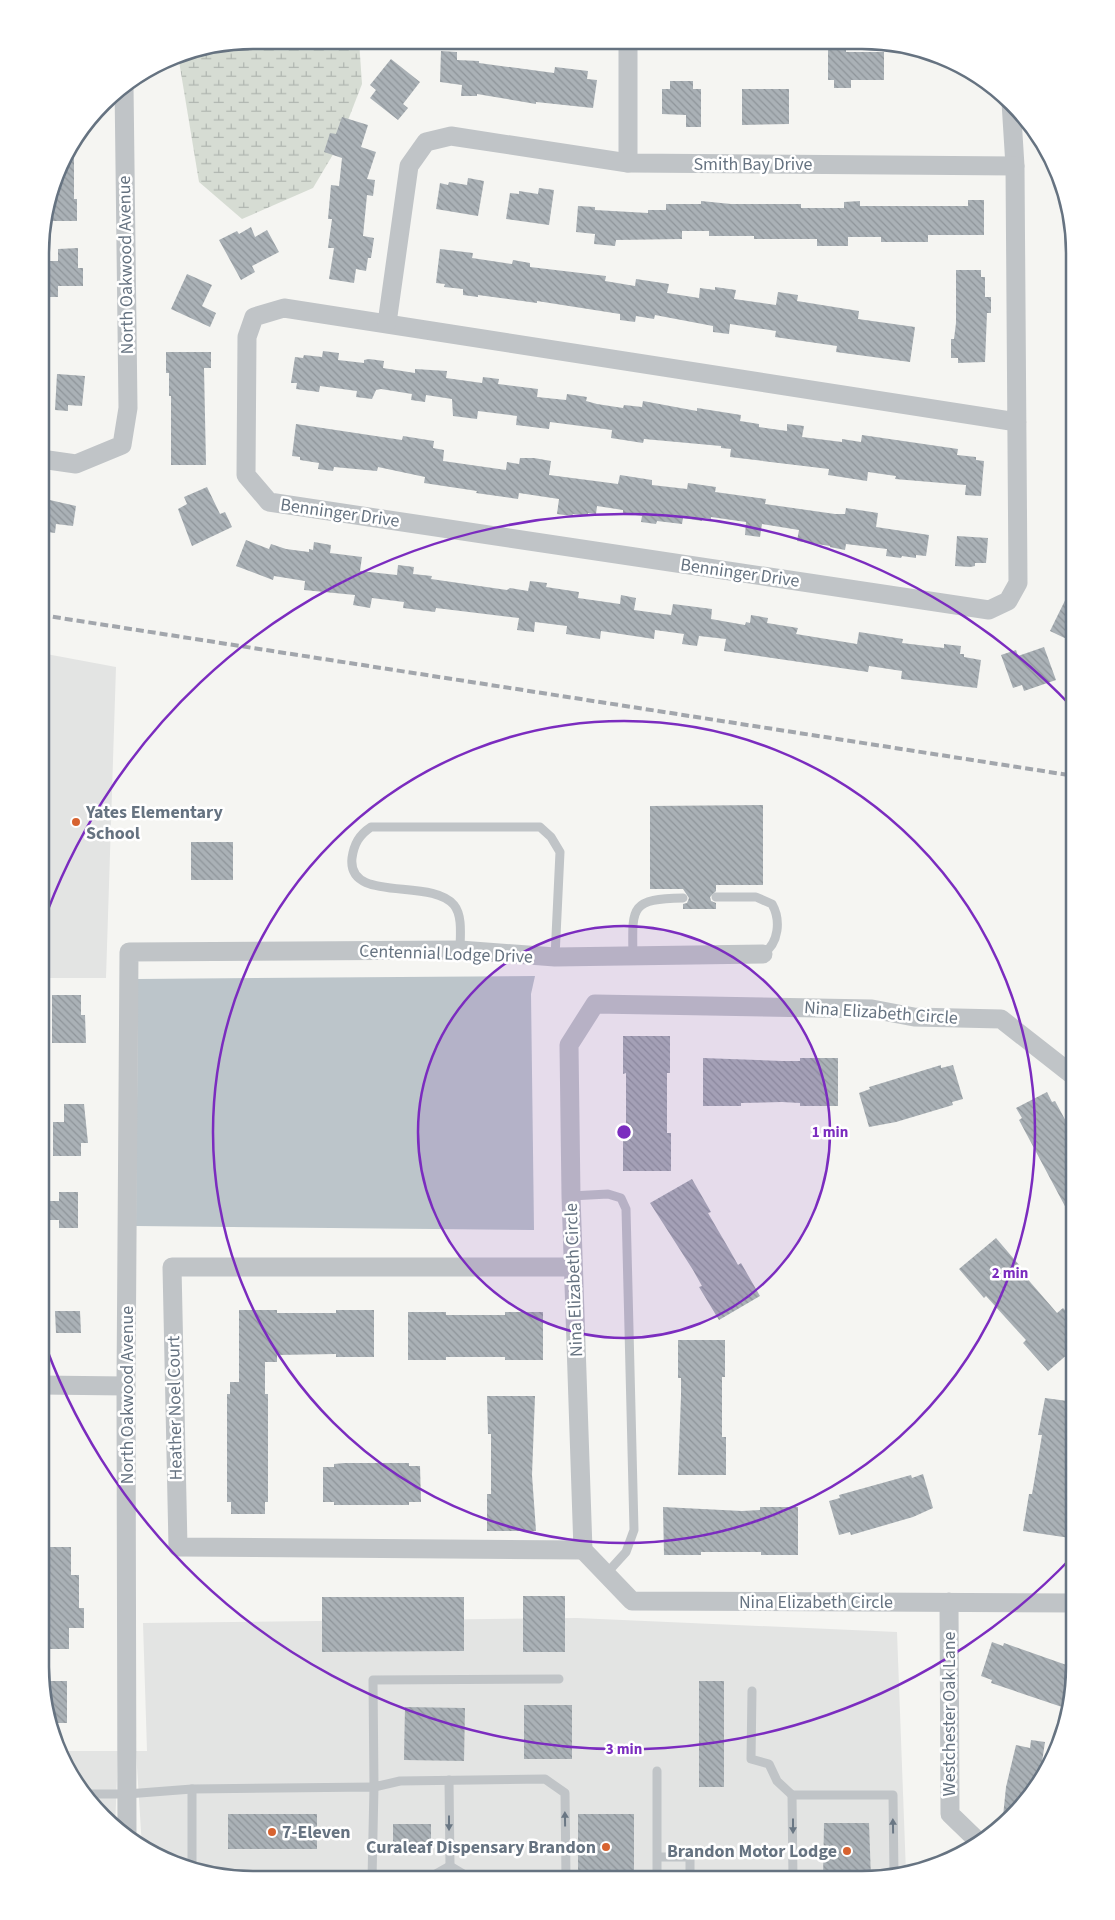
<svg xmlns="http://www.w3.org/2000/svg" width="1115" height="1920" font-family="'Source Sans 3',sans-serif">
  <style>
    .built { fill: #e3e4e3 }
    .wetland { fill: url(#wetland-marsh) }
    .water { fill: #bcc5ca }
    .building { fill: url(#building-back-hatch) }
    .lines { fill: none; stroke-linecap: round; stroke-linejoin: round }
    .service { stroke: #c0c4c7; stroke-width: 9 }
    .minor { stroke: #c0c4c7; stroke-width: 19 }
    .rail { stroke: #a2a6ac; stroke-width: 4; stroke-dasharray: 8 4; stroke-linecap: butt }
    .oneway { fill: #6a7784 }
    .ring { fill: none; stroke: #7b2cbf; stroke-width: 2.5 }
    .poi-dot { fill: #d76330; stroke: #fff; stroke-width: 2 }
    .labels { text-anchor: middle; dominant-baseline: central; stroke-width: 5; stroke-linejoin: round; paint-order: stroke }
    .street-label { font-size: 18px; fill: #667381; stroke: #fff }
    .poi-label { font-size: 18px; font-weight: bold; fill: #667381; stroke: #fff; text-anchor: start }
    .rim { fill: none; stroke: #667381; stroke-width: 2.5 }
    .centre { fill: #7b2cbf; stroke: #fff; stroke-width: 2.5 }
    .ring-label { font-size: 15px; text-anchor: middle; font-weight: bold; fill: #7b2cbf; stroke: #fff; stroke-width: 5; stroke-linejoin: round; paint-order: stroke }
  </style>
  <defs>
    <pattern id="wetland-marsh" width="20" height="14" patternUnits="userSpaceOnUse" patternTransform="scale(1.25)"><rect width="20" height="14" fill="#d6dcd3"/><path d="M1 5h8M5 5V1M11 12h8M15 12V8" fill="none" stroke="#b1b7b1"/></pattern>
    <pattern id="building-back-hatch" width="6" height="6" patternUnits="userSpaceOnUse" patternTransform="scale(1.25)"><rect width="6" height="6" fill="#aab1b6"/><path d="M-1 5l2 2M0 0l6 6M5-1l2 2" fill="none" stroke="#8e9499"/></pattern>
  </defs>
  <rect width="100%" height="100%" fill="#f5f5f2"/>
  <g class="built">
    <polygon points="41,653 116,667 106,978 41,978"/>
    <polygon points="577,1618 897,1632 906,1873 863,1880 224,1878 159,1858 142,1847 136,1751 147,1751 143,1623"/>
    <polygon points="59,1751 118,1751 115,1829 76,1786"/>
  </g>
  <polygon class="wetland" points="252,40 359,41 362,84 338,146 313,188 242,219 199,182 178,55"/>
  <polygon class="water" points="535,976 531,994 534,1230 136,1226 138,979"/>
  <g class="building">
    <polygon points="828,49 846,49 846,52 884,52 884,80 851,80 851,88 834,88 834,80 828,80"/>
    <polygon points="441,51 457,52 457,60 479,61 479,63 554,73 555,67 588,71 587,79 597,80 593,108 536,102 536,104 477,94 477,96 461,96 462,85 440,82"/>
    <polygon points="391,59 420,82 403,104 408,108 398,120 370,98 376,90 370,85"/>
    <polygon points="670,81 693,81 693,89 701,89 701,127 686,127 686,115 662,114 662,89 670,89"/>
    <polygon points="742,89 789,89 789,124 742,125"/>
    <polygon points="342,117 368,125 361,147 376,152 367,179 375,180 373,196 367,195 363,236 374,238 371,258 368,258 366,271 356,269 354,283 329,279 334,248 328,248 332,219 328,219 331,185 339,186 342,158 324,152 330,133 336,134"/>
    <polygon points="74,142 74,199 77,199 77,221 43,221 50,198 55,198 55,182 62,158"/>
    <polygon points="468,178 484,181 478,216 436,209 440,183 448,185 449,182 467,185"/>
    <polygon points="539,188 554,190 549,225 506,219 510,193 519,194 519,191 538,194"/>
    <polygon points="968,200 984,200 984,235 928,235 928,242 881,242 881,237 848,237 848,246 817,246 817,239 754,239 754,236 709,236 709,231 682,231 682,239 616,240 615,246 594,244 595,234 576,232 578,206 595,207 595,210 648,213 648,210 666,210 666,204 701,204 701,201 731,204 801,204 801,208 844,208 844,202 860,201 860,206 968,206"/>
    <polygon points="251,227 255,237 267,230 279,252 252,266 255,272 241,280 219,240 237,231 239,234"/>
    <polygon points="78,248 78,268 83,268 83,286 58,286 58,297 42,297 42,261 58,261 58,249"/>
    <polygon points="440,249 473,253 472,258 512,264 513,260 530,263 530,267 606,276 605,281 635,286 636,279 669,284 667,293 699,298 700,288 715,290 715,287 736,290 734,299 776,305 778,292 798,295 797,301 859,311 858,319 915,327 910,362 836,352 837,346 775,337 776,331 730,324 729,334 713,332 713,326 655,315 654,319 636,316 635,322 620,320 620,314 537,301 537,303 478,295 478,297 463,295 463,289 444,287 445,284 436,283"/>
    <polygon points="956,270 981,270 981,277 985,277 985,297 991,297 991,313 987,313 985,362 958,363 958,358 951,358 951,339 954,339 956,323"/>
    <polygon points="187,274 212,285 202,306 216,313 210,327 171,309"/>
    <polygon points="323,351 339,353 338,360 364,363 364,360 369,359 384,361 383,368 415,373 415,369 447,371 446,378 482,383 483,377 499,379 498,384 538,389 537,397 566,400 567,394 587,397 586,401 597,404 623,408 624,405 642,407 643,401 697,411 697,408 741,415 740,421 759,424 759,427 787,431 787,424 804,426 802,437 842,442 842,439 861,442 862,435 958,449 957,455 976,457 976,460 984,461 981,496 965,495 966,485 895,479 896,476 868,472 867,481 828,475 829,469 730,457 731,449 721,448 721,446 644,439 643,443 611,438 612,430 550,422 549,429 516,425 517,416 478,411 477,419 453,416 452,399 426,395 425,402 411,400 412,394 381,389 376,390 372,399 356,397 357,391 320,386 319,392 296,389 297,383 291,383 295,357 303,358 304,355 322,357"/>
    <polygon points="166,352 211,352 211,368 204,368 206,465 171,465 171,396 169,396 169,373 166,373"/>
    <polygon points="57,374 85,376 82,406 68,405 68,411 55,410"/>
    <polygon points="296,424 402,440 403,436 434,441 433,448 444,450 443,461 506,470 507,462 519,464 520,458 534,458 551,461 549,475 618,484 620,475 652,480 652,485 687,489 688,483 716,487 715,492 766,499 765,504 835,514 845,514 846,508 878,513 876,527 929,535 926,556 916,555 916,558 902,556 901,558 886,556 887,549 846,544 845,550 830,547 830,546 797,541 799,530 762,524 760,537 745,535 746,522 711,517 711,519 702,518 702,521 683,518 682,524 657,521 656,524 641,522 642,516 623,513 623,510 597,506 596,514 588,513 588,516 573,514 572,516 557,514 559,499 519,493 518,499 476,493 477,491 424,483 425,477 378,467 377,471 334,467 333,471 318,469 319,463 300,460 300,457 292,456"/>
    <polygon points="207,487 220,514 225,512 232,527 192,546 178,509 187,504 184,497"/>
    <polygon points="41,498 76,506 73,526 56,524 55,533 41,531"/>
    <polygon points="957,536 988,538 986,563 975,563 975,566 970,567 955,566"/>
    <polygon points="246,540 269,549 271,544 286,549 309,552 309,549 313,550 314,542 331,545 330,553 362,557 360,571 397,575 398,565 414,567 413,574 432,576 431,579 507,590 510,588 528,591 530,581 547,583 546,587 579,592 578,598 620,604 621,595 636,598 634,610 671,615 673,604 712,609 711,619 745,625 746,622 750,623 751,615 768,618 767,623 798,628 796,634 857,644 859,632 903,639 902,643 944,648 944,644 961,646 960,654 964,654 964,657 981,660 977,688 901,679 902,671 869,666 868,672 724,651 726,639 699,636 697,646 682,644 684,634 655,630 654,639 601,631 600,639 566,634 567,626 535,622 534,632 517,630 519,618 436,608 435,612 403,608 404,602 372,598 370,608 353,605 355,595 304,590 305,581 274,576 273,580 236,566"/>
    <polygon points="1075,580 1075,643 1050,631"/>
    <polygon points="1044,647 1056,680 1024,691 1022,685 1013,688 1001,655 1016,650 1018,656"/>
    <polygon points="763,805 763,885 716,885 716,891 710,897 711,901 716,903 716,909 683,909 683,904 687,903 689,898 683,889 650,889 650,806"/>
    <rect x="191" y="842" width="42" height="38"/>
    <polygon points="52,995 81,995 81,1015 85,1015 86,1043 52,1043"/>
    <polygon points="623,1036 670,1036 670,1073 667,1073 667,1133 671,1133 671,1171 623,1171 623,1133 626,1133 626,1073 623,1074"/>
    <polygon points="703,1058 782,1061 800,1061 800,1058 838,1058 838,1106 800,1106 800,1103 782,1102 741,1103 741,1106 703,1106"/>
    <polygon points="941,1065 941,1068 953,1065 963,1099 952,1102 953,1105 896,1122 869,1127 859,1093 870,1089 869,1087"/>
    <polygon points="1047,1092 1052,1102 1055,1101 1075,1138 1075,1225 1019,1120 1022,1118 1016,1108"/>
    <polygon points="64,1104 84,1104 88,1143 81,1143 81,1156 53,1156 53,1122 64,1122"/>
    <polygon points="692,1179 711,1212 708,1213 729,1249 738,1265 741,1263 760,1296 719,1320 699,1287 702,1286 693,1270 650,1203"/>
    <polygon points="59,1192 78,1192 78,1228 59,1228 59,1220 48,1220 48,1201 59,1201"/>
    <polygon points="996,1238 1020,1266 1018,1268 1057,1313 1063,1308 1075,1321 1075,1348 1048,1371 1023,1343 1026,1340 1014,1327 986,1296 984,1298 959,1269"/>
    <polygon points="239,1310 277,1310 277,1313 336,1313 336,1310 374,1310 374,1357 336,1357 336,1354 277,1355 277,1362 265,1362 265,1394 268,1394 268,1502 265,1502 265,1514 231,1514 231,1502 227,1502 227,1394 230,1394 230,1382 239,1382"/>
    <polygon points="55,1311 80,1311 81,1333 56,1333"/>
    <polygon points="408,1312 446,1312 446,1315 505,1315 505,1312 543,1312 543,1360 505,1360 505,1357 446,1357 446,1360 408,1360"/>
    <polygon points="678,1340 725,1340 725,1377 722,1377 722,1437 726,1437 726,1475 678,1475 681,1396 681,1378 678,1378"/>
    <polygon points="487,1396 535,1396 532,1475 536,1531 487,1531 487,1494 491,1494 491,1434 488,1434"/>
    <polygon points="1045,1398 1075,1402 1075,1514 1070,1538 1023,1531 1029,1494 1032,1494 1039,1453 1042,1435 1038,1435"/>
    <polygon points="344,1463 409,1463 409,1466 420,1466 421,1502 409,1502 409,1505 334,1505 334,1502 323,1502 323,1467 334,1467 334,1464"/>
    <polygon points="923,1474 933,1508 913,1517 851,1535 850,1532 839,1535 829,1501 840,1498 839,1495 911,1475 912,1478"/>
    <polygon points="663,1507 742,1511 760,1510 760,1507 798,1507 798,1555 761,1555 761,1552 701,1552 701,1555 664,1555"/>
    <polygon points="43,1547 71,1547 71,1575 79,1575 79,1608 84,1608 84,1628 69,1628 69,1649 50,1649 50,1587 46,1587 46,1561 43,1561"/>
    <rect x="523" y="1596" width="42" height="56"/>
    <polygon points="322,1597 464,1597 464,1651 322,1652"/>
    <polygon points="992,1642 1003,1646 1004,1643 1075,1668 1075,1682 1068,1709 991,1683 992,1680 981,1676"/>
    <polygon points="42,1681 67,1681 67,1723 49,1723"/>
    <rect x="699" y="1681" width="25" height="106"/>
    <rect x="524" y="1705" width="48" height="54"/>
    <polygon points="405,1707 465,1708 464,1761 404,1760"/>
    <polygon points="1031,1740 1045,1742 1040,1775 1043,1776 1031,1797 1002,1826 1006,1787 1016,1745 1030,1748"/>
    <rect x="228" y="1814" width="89" height="35"/>
    <rect x="578" y="1814" width="56" height="65"/>
    <polygon points="824,1823 869,1823 871,1879 823,1880"/>
    <rect x="393" y="1824" width="38" height="24"/>
  </g>
  <g class="lines">
    <g class="service">
      <path d="M 716,897 L 756,897 L 772,904 C 781,920 779,943 763,954"/>
      <path d="M 460,950 C 460,937 463,916 454,905 C 431,877 347,904 352,858 C 354,844 359,835 371,827 L 540,827 L 551,837 L 560,852 L 555,957"/>
      <path d="M 633,956 C 632,907 630,899 683,898"/>
      <polyline points="571,1196 608,1194 621,1198 626,1209 634,1530 626,1552 606,1574"/>
      <polyline points="559,1679 373,1680 374,1787 400,1781 545,1779 565,1793 566,1879"/>
      <polyline points="752,1691 751,1759 769,1764 777,1781 792,1795"/>
      <polyline points="449,1780 450,1866"/>
      <polyline points="83,1794 127,1794 192,1789 374,1787 372,1879"/>
      <polyline points="658,1857 690,1857 690,1879"/>
      <polyline points="450,1866 472,1879"/>
      <polyline points="192,1868 192,1789"/>
      <polyline points="427,1879 450,1866"/>
      <polyline points="657,1879 657,1771"/>
      <polyline points="793,1880 792,1795 893,1795 894,1875"/>
    </g>
    <g class="minor">
      <polyline points="1011,102 1015,166 1018,583 1008,601 989,610 269,502 246,475 247,337 254,317 284,308 1017,422"/>
      <polyline points="628,163 628,42"/>
      <polyline points="387,323 409,166 426,142 451,136 628,163 1015,166"/>
      <polyline points="41,459 76,464 122,445 128,408 124,85"/>
      <polyline points="573,1267 172,1267 178,1547 583,1550"/>
      <polyline points="40,1385 126,1386"/>
      <polyline points="949,1602 950,1814 980,1843"/>
      <polyline points="1075,1603 632,1601 583,1550 571,1196 569,1045 595,1004 872,1009 914,1017 1001,1019 1075,1077"/>
      <polyline points="127,1837 126,1386 129,952 460,950 555,957 763,954"/>
    </g>
    <polyline class="rail" points="41,615 1075,776"/>
  </g>
  <defs><path id="oneway-solid" d="M-6-.8H1V-3.2L6.5 0L1 3.2V.8H-6Z" transform="scale(1.25)"/></defs>
  <g class="oneway">
    <use href="#oneway-solid" transform="translate(565 1819) rotate(-91)"/>
    <use href="#oneway-solid" transform="translate(449 1823) rotate(90)"/>
    <use href="#oneway-solid" transform="translate(793 1826) rotate(90)"/>
    <use href="#oneway-solid" transform="translate(893 1826) rotate(-91)"/>
  </g>
  <circle cx="624" cy="1132" r="206" fill="#7b2cbf" fill-opacity=".12"/>
  <g class="ring">
    <circle cx="624" cy="1132" r="206"/>
    <circle cx="624" cy="1132" r="411"/>
    <path d="M1072 1557A617 617 0 0 1 41 1333M42 926A617 617 0 0 1 1072 707"/>
  </g>
  <g class="poi-dot">
    <circle cx="76" cy="822" r="5"/>
    <circle cx="272" cy="1832" r="5"/>
    <circle cx="606" cy="1847" r="5"/>
    <circle cx="847" cy="1851" r="5"/>
  </g>
  <g class="labels">
    <g class="street-label">
      <text x="753" y="164">Smith Bay Drive</text>
      <text transform="translate(126 265) rotate(-91)">North Oakwood Avenue</text>
      <text transform="translate(340 513) rotate(8)">Benninger Drive</text>
      <text transform="translate(740 573) rotate(8)">Benninger Drive</text>
      <text transform="translate(446 954) rotate(2)">Centennial Lodge Drive</text>
      <text transform="translate(881 1013) rotate(4)">Nina Elizabeth Circle</text>
      <text transform="translate(574 1280) rotate(-92)">Nina Elizabeth Circle</text>
      <text transform="translate(127 1395) rotate(-90)">North Oakwood Avenue</text>
      <text transform="translate(175 1408) rotate(-91)">Heather Noel Court</text>
      <text x="816" y="1602">Nina Elizabeth Circle</text>
      <text transform="translate(949 1714) rotate(-90)">Westchester Oak Lane</text>
    </g>
    <g class="poi-label">
      <text x="86" y="812">Yates Elementary<tspan x="86" dy="21">School</tspan></text>
      <text x="282" y="1832">7-Eleven</text>
      <text x="596" y="1847" text-anchor="end">Curaleaf Dispensary Brandon</text>
      <text x="837" y="1851" text-anchor="end">Brandon Motor Lodge</text>
    </g>
  </g>
  <path d="M0 0H1115V1920H0ZM253 49H862A204 204 0 0 1 1066 253V1667A204 204 0 0 1 862 1871H253A204 204 0 0 1 49 1667V253A204 204 0 0 1 253 49Z" fill="#fff" fill-rule="evenodd"/>
  <path class="rim" d="M253 49H862A204 204 0 0 1 1066 253V1667A204 204 0 0 1 862 1871H253A204 204 0 0 1 49 1667V253A204 204 0 0 1 253 49Z"/>
  <circle cx="624" cy="1132" r="8" class="centre"/>
  <g class="ring-label">
    <text x="830" y="1137">1 min</text>
    <text x="1010" y="1278">2 min</text>
    <text x="624" y="1754">3 min</text>
  </g>
</svg>
